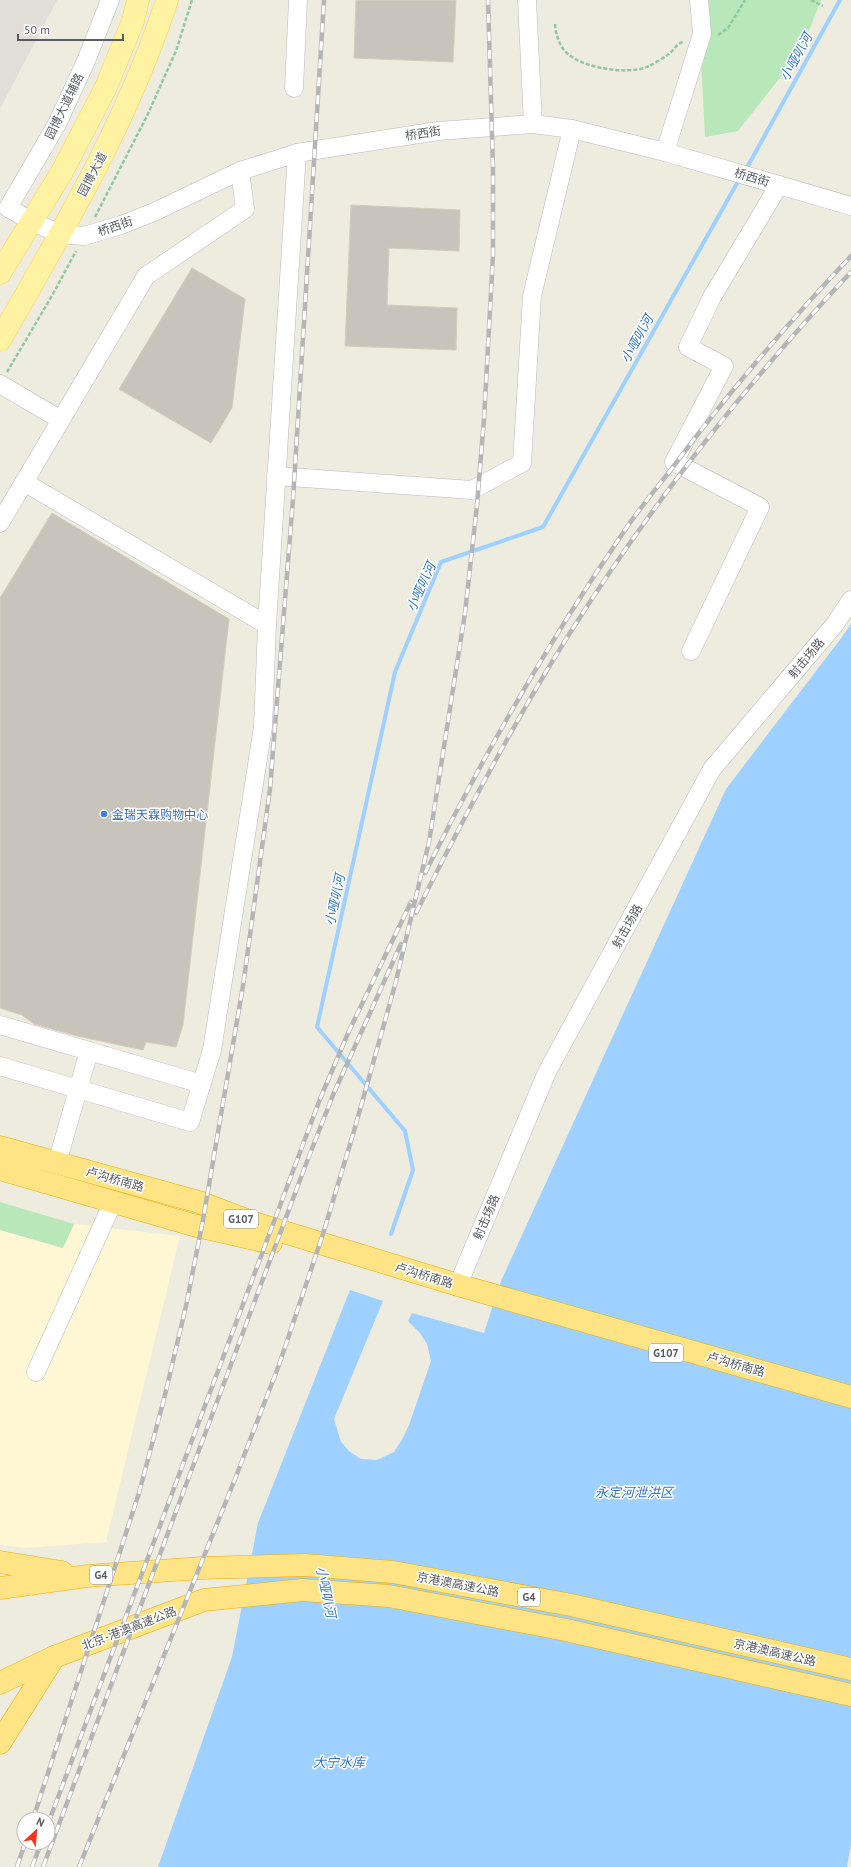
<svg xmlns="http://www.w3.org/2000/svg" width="851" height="1867" font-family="'PT Sans','Noto Sans SC',sans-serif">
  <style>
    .commercial { fill: #fff6d3 }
    .industrial { fill: #e0ded7 }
    .green { fill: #b8e8ba }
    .water { fill: #9ed1ff }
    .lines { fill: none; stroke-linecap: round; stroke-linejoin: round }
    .stream { stroke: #9ed1ff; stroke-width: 4 }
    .building { fill: #c8c4bc; stroke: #d3cdbd }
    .minor-casing { stroke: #b8bac0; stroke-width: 19 }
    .major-casing { stroke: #ffd247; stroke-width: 23 }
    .highway-casing { stroke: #edab00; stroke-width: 23 }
    .path { stroke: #8fc8a1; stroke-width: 2.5; stroke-dasharray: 4 2; stroke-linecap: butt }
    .minor { stroke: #fff; stroke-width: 18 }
    .major { stroke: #fff3a3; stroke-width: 22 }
    .highway { stroke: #ffe485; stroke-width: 22 }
    .rail-casing { stroke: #b4b5b5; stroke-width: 4.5 }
    .rail { stroke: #fff; stroke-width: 3; stroke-dasharray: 9; stroke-linecap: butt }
    .shop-dot { fill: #3f7fe0; stroke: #fff; stroke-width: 1.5 }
    .labels { text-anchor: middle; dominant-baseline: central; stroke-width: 3; stroke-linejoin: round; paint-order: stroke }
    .shield { fill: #fff; stroke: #8a8d91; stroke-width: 1 }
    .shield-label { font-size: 11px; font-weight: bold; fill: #585c62 }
    .street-label { font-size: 12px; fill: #585c62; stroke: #fff }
    .shop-label { font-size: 12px; fill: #366cbe; stroke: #fff; text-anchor: start }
    .water-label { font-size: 13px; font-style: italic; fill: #3275c6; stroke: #fff }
  </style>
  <rect width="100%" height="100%" fill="#eeebdf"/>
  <polygon class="commercial" points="74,1224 180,1236 106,1542 25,1548 0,1545 0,1230 62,1248"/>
  <polygon class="industrial" points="0,0 57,0 0,109"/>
  <g class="green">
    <polygon points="698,0 821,0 801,51 738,131 705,137"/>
    <polygon points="0,1202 74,1224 63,1248 0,1230"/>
  </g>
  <polygon class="water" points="851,624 851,1844 847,1867 158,1867 232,1657 258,1523 350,1290 383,1301 334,1419 341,1442 349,1451 361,1459 377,1460 394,1452 403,1438 409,1425 431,1361 427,1344 420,1333 408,1321 412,1313 484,1333 501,1281 726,789 842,637"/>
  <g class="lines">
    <g class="stream">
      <polyline points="745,171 840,0"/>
      <polyline points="391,1234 413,1170 405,1131 317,1027 395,672 441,562 543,527 740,178"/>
    </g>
  </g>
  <g class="building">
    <polygon points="356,0 456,0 453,62 354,58"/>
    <polygon points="351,205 460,210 459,251 389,248 387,305 457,308 456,350 345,346"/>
    <polygon points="192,268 245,299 232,408 211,443 119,389"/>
    <polygon points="52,513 229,619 183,1025 176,1047 146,1042 143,1050 77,1036 34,1024 22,1015 0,1008 0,598"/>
  </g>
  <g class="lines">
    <defs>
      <g id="minor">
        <polyline points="110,0 86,61 57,124 8,208 33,222 60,234 84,236 121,225 154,212 240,171 297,153 438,131 533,124 572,129 665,152 851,206"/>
        <polyline points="527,0 533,124"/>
        <polyline points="294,88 298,0"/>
        <polyline points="665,152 702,34 699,0"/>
        <polyline points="0,384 61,420"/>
        <polyline points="276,476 472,490 522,463 532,296 572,129"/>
        <polyline points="24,482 267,625"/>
        <polyline points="0,523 146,276 245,209 240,171"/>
        <polyline points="691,651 760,507 674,462 724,366 688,347 712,297 779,185"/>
        <polyline points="0,1025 202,1084"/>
        <polyline points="0,1066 190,1122 212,1050 263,727 267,625 297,153"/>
        <polyline points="57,1163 89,1051"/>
        <polyline points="458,1285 547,1072 712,769 835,624 851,600"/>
        <polyline points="36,1372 113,1202"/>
      </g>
      <g id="major">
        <polyline points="0,273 62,172 106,87 133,21 138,0"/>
        <path d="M 0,340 C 63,230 128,121 167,0"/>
      </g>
      <g id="highway">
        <polyline points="0,1147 199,1202 254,1223 458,1285 851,1397"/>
        <polyline points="0,1169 193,1225 271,1243"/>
        <polyline points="0,1562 62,1572"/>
        <polyline points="0,1588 87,1576 202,1568 305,1565 393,1572 571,1605 851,1669"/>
        <polyline points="0,1683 54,1657 204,1600 302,1590 389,1596 566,1630 851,1695"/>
        <polyline points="0,1743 54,1657"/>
      </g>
    </defs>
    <use href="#minor" class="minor-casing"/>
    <use href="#major" class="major-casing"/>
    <use href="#highway" class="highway-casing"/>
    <g class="path">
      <polyline points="811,0 823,6"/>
      <path d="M 555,24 C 556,34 558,42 564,50 C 578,68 629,76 649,66 C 655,63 664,58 670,53 C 674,50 677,43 683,42"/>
      <polyline points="718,35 728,28 745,0"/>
      <polyline points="95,217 147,116 176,51 192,0"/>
      <polyline points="7,372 53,294 76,251"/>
    </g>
    <use href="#minor" class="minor"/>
    <use href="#major" class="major"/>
    <use href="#highway" class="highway"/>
    <defs>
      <g id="rail">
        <path d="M 425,873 C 483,756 549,641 623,533 C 638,510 656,489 673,467 C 728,393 788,323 851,256"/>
        <path d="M 416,913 C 463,819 512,725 568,636 C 650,506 746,384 851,272"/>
        <polyline points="33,1819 139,1493 164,1399 186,1306 203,1220 243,986 270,789 293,499 324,0"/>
        <polyline points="48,1824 320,1099 349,1031 411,902"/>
        <polyline points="17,1867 25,1843"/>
        <polyline points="32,1867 41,1843"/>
        <polyline points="43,1867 306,1164 333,1095 401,944"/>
        <polyline points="79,1867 235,1479 279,1365 323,1234 354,1131 395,985 429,842 465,613 477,505 484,419 493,255 493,168 488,0"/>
      </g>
    </defs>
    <use href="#rail" class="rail-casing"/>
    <use href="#rail" class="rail"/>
  </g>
  <circle class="shop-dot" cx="104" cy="814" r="4"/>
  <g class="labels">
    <g class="shield">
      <rect x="224" y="1210" width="34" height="18" rx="3"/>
      <rect x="649" y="1344" width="34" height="18" rx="3"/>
      <rect x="90" y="1566" width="22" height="18" rx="3"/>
      <rect x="518" y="1588" width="22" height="18" rx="3"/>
    </g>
    <g class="shield-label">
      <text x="241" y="1219">G107</text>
      <text x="666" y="1353">G107</text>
      <text x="101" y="1575">G4</text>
      <text x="529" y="1597">G4</text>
    </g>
    <g class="street-label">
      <text transform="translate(64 106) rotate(-64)">园博大道辅路</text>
      <text transform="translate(423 133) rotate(-8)">桥西街</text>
      <text transform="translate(92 174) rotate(-62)">园博大道</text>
      <text transform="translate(752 177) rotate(16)">桥西街</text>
      <text transform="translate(115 226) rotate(-19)">桥西街</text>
      <text transform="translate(806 658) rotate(-50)">射击场路</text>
      <text transform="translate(627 926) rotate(-61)">射击场路</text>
      <text transform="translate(115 1179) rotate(16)">卢沟桥南路</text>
      <text transform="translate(486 1217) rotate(-67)">射击场路</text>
      <text transform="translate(424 1275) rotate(17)">卢沟桥南路</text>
      <text transform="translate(736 1364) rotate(16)">卢沟桥南路</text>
      <text transform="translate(458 1584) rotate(11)">京港澳高速公路</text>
      <text transform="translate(129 1628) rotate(-21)">北京-港澳高速公路</text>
      <text transform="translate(775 1652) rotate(13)">京港澳高速公路</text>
    </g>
    <g class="shop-label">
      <text x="112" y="814">金瑞天霖购物中心</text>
    </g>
    <g class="water-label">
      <text transform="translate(796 57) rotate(-61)">小哑叭河</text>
      <text transform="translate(637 339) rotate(-61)">小哑叭河</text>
      <text transform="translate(421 587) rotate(-66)">小哑叭河</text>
      <text transform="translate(335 900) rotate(-78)">小哑叭河</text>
      <text x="634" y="1492">永定河泄洪区</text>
      <text transform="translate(326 1592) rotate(78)">小哑叭河</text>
      <text x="339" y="1762">大宁水库</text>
    </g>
  </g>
  <g transform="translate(36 1831) rotate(26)"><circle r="19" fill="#ffffff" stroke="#bcbec0"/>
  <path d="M0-3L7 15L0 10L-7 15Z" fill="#fc3117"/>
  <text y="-6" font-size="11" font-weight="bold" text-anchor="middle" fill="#585c62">N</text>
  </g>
  <path d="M18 34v6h105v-6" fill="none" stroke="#585c62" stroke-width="2"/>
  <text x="24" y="34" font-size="12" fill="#585c62" stroke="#ffffff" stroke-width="3" paint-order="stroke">50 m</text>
</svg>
